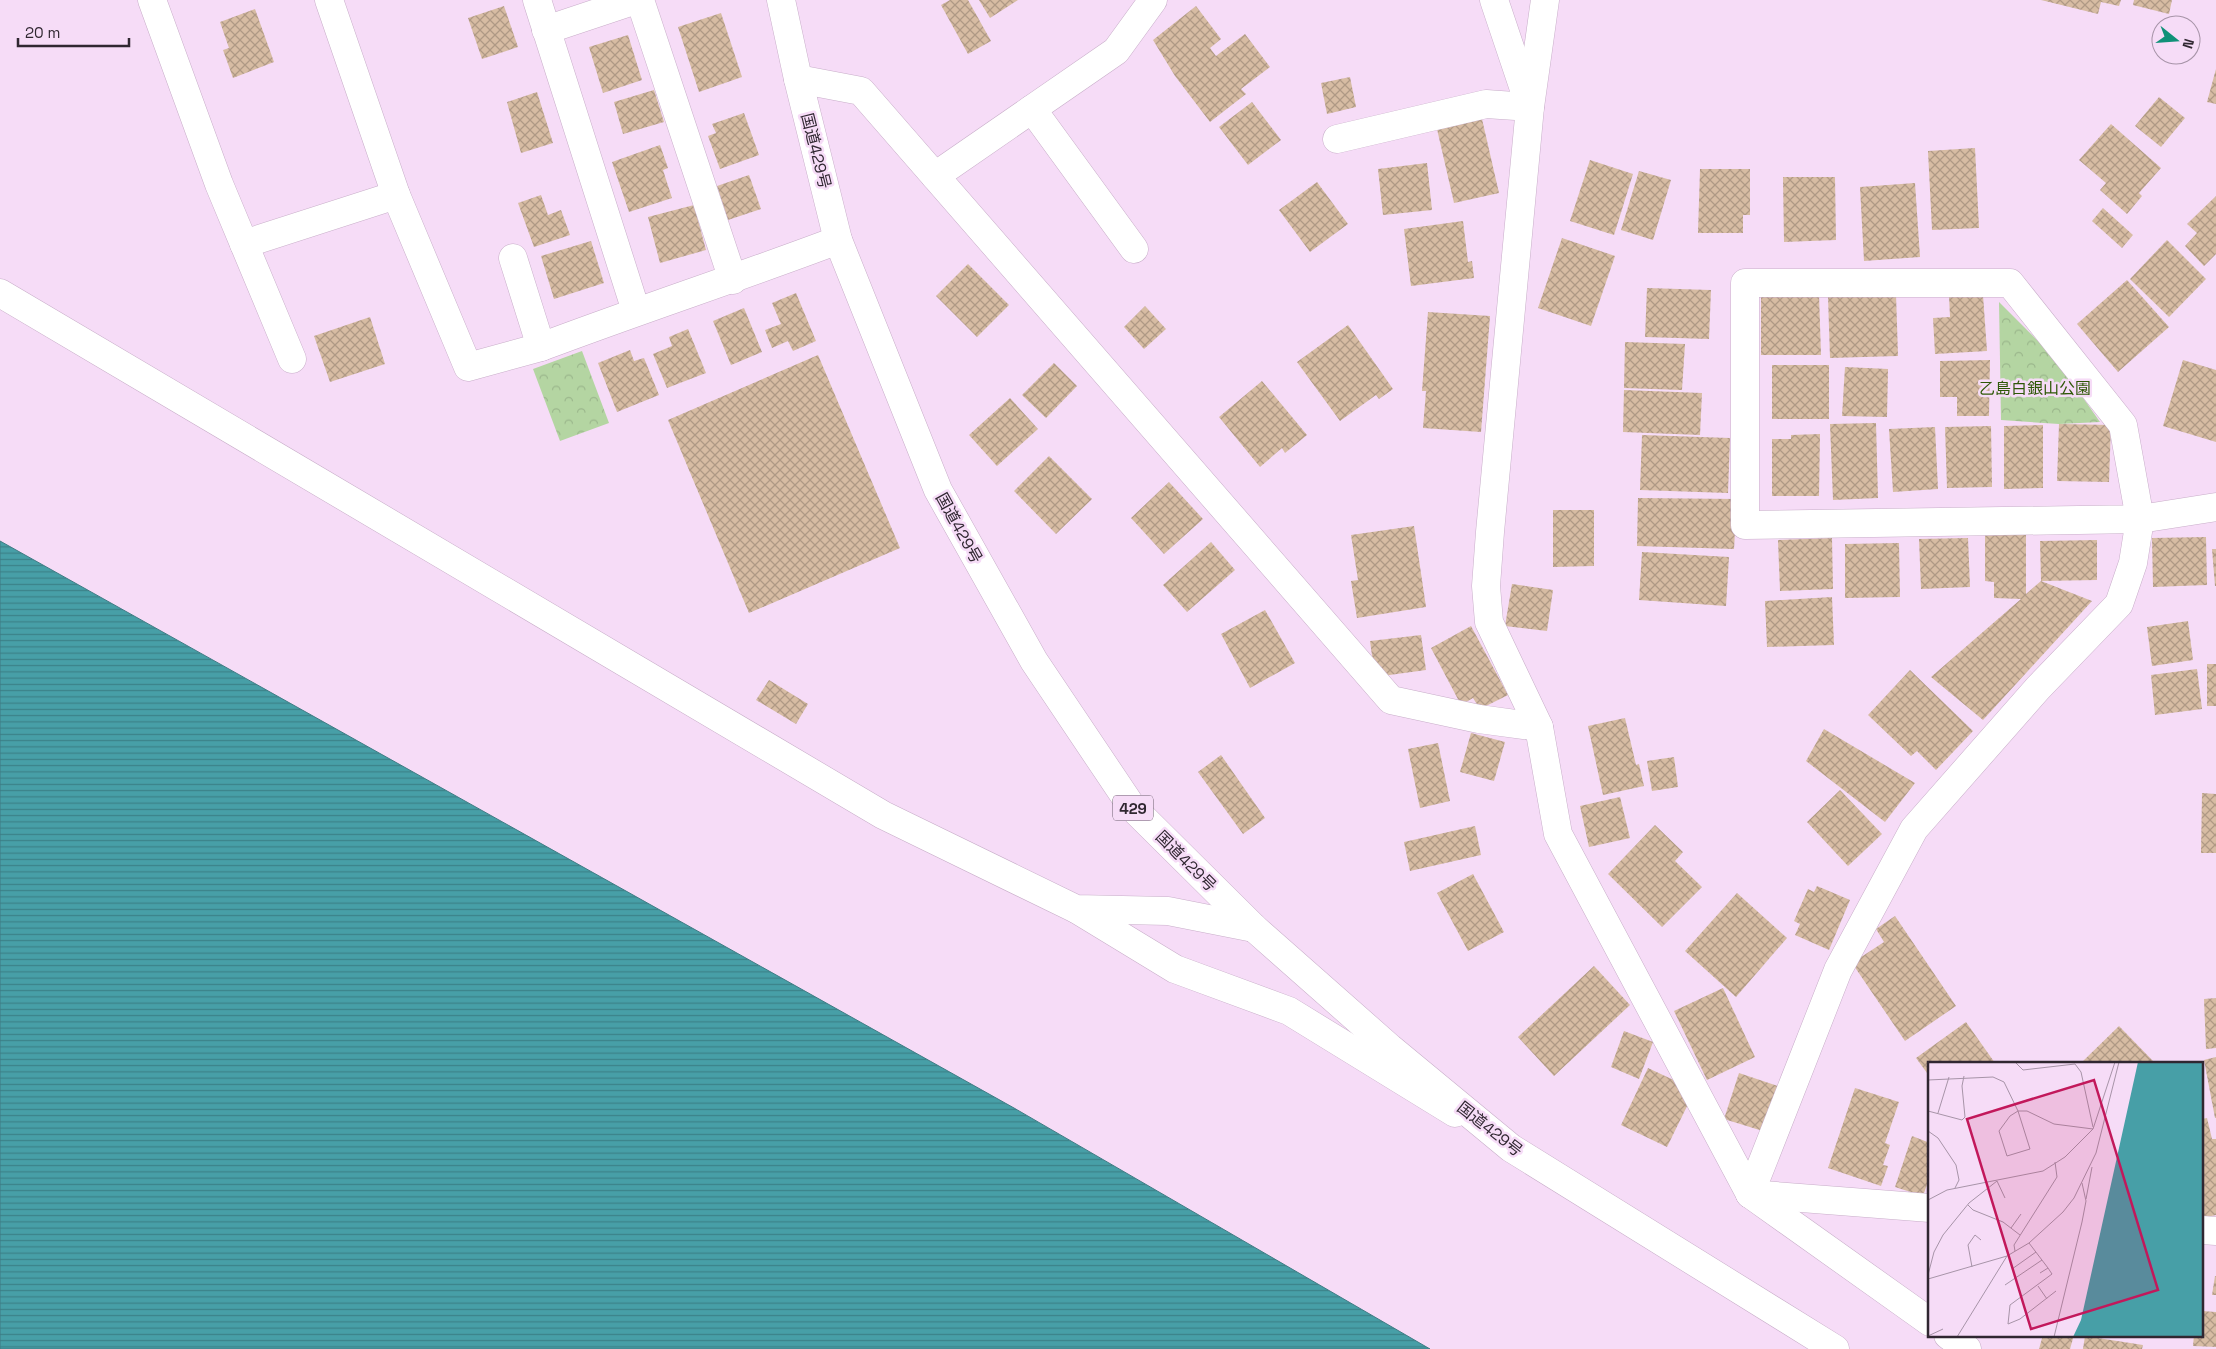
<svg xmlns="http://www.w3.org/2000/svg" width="2216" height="1349" font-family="'Space Grotesk','Noto Sans JP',sans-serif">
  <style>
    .park { fill: url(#park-crowns) }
    .water { fill: url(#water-rules); stroke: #407b84 }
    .building { fill: url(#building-cross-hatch) }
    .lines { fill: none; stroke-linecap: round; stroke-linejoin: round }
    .street-casing { stroke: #c8aec9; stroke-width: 29 }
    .highway-casing { stroke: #c8aec9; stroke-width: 29 }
    .street { stroke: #fff; stroke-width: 28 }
    .highway { stroke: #fff; stroke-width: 28 }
    .labels { text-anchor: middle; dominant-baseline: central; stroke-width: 5; stroke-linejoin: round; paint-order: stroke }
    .shield { fill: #f6dcf7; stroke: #6b5d6c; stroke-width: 1 }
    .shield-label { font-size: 15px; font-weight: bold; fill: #302731 }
    .street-label { font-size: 16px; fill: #302731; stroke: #f6dcf7 }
    .park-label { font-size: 16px; fill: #2e5807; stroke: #f6dcf7 }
    .inset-road { fill: none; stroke: #a794a8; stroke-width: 1 }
    .view { fill: #c2185b; fill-opacity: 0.15; stroke: #c2185b; stroke-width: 2.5 }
    .inset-edge { fill: none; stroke: #302731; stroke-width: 2.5 }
  </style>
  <defs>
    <pattern id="park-crowns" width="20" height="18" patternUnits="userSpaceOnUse" patternTransform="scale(1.25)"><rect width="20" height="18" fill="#b4d5a2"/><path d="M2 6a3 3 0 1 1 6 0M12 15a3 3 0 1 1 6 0" fill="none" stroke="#9bb78c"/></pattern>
    <pattern id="water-rules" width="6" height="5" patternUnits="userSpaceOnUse" patternTransform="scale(1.25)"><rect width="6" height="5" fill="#479fa7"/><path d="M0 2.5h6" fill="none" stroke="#3c8289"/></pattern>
    <pattern id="building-cross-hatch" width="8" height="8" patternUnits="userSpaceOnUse" patternTransform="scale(1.25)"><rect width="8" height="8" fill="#d7bca3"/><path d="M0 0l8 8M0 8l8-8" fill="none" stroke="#af9985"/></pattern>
  </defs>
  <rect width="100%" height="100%" fill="#f6dcf7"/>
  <g class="park">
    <polygon points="1999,302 2056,359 2100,422 2059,424 2001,420"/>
    <polygon points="582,351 609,423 560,441 533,369"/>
  </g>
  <polygon class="water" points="0,541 1014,1108 1430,1349 0,1349"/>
  <g class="building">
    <polygon points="950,0 968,0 991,41 968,54 941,5"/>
    <polygon points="979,0 1018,0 990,18"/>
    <polygon points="2041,0 2121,0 2119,6 2101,2 2098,14"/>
    <polygon points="2134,0 2172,0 2169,14 2133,5"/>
    <polygon points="504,6 518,47 482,59 468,18"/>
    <polygon points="1196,6 1221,39 1210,48 1216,56 1245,34 1270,67 1241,89 1246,94 1210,122 1175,76 1153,40"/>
    <polygon points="255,9 274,62 233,78 223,50 229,48 220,22"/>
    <polygon points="721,13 742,77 699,92 678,27"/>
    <polygon points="628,35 642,80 603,93 589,47"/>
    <polygon points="2216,69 2216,104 2207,102"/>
    <polygon points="1350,77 1356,107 1327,114 1321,83"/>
    <polygon points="654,90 664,122 623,134 614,102"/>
    <polygon points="537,92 553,143 521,153 507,102"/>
    <polygon points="2159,97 2185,118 2161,147 2135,126"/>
    <polygon points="1252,102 1281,140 1248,165 1219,127"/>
    <polygon points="744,113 759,155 720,169 708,136 716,133 712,124"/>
    <polygon points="1482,119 1499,193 1454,203 1437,129"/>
    <polygon points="2111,124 2161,168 2139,193 2142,196 2127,214 2100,190 2106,183 2079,160"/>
    <polygon points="660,145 668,168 663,170 672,198 629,212 612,162"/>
    <polygon points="1975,148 1979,228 1932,230 1928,151"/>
    <polygon points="1590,160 1633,174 1614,235 1570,221"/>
    <polygon points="1427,163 1432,210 1383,215 1378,169"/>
    <polygon points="1700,169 1750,169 1750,215 1743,215 1743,233 1698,233"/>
    <polygon points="1639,171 1671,180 1653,240 1621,230"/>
    <polygon points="749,175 761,209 728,220 717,186"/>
    <polygon points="1783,177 1835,177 1836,240 1784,242"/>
    <polygon points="1317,182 1348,224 1310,252 1279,210"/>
    <polygon points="1915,183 1920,257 1864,261 1860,187"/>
    <polygon points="541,195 548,215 561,210 570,235 534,247 518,203"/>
    <polygon points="2216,196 2216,254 2204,266 2185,246 2197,233 2187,224"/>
    <polygon points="694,205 706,250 660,263 648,217"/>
    <polygon points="2103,208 2133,235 2122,248 2092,221"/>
    <polygon points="1463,221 1468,262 1472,261 1474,278 1411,286 1404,229"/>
    <polygon points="1562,238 1615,256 1591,326 1538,308"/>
    <polygon points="2167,240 2206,279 2169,317 2130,279"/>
    <polygon points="591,241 604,283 554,299 541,256"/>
    <polygon points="968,264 1009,305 977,337 936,296"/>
    <polygon points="2127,280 2169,327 2118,372 2077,324"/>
    <polygon points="1647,288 1711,290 1709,339 1645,337"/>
    <polygon points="796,293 816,341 793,351 788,341 772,348 765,330 781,324 772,303"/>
    <polygon points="1761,293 1819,294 1821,355 1761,355"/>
    <polygon points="1896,294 1898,356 1830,358 1828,296"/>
    <polygon points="1983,295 1987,351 1935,354 1933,318 1950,317 1949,296"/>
    <polygon points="1145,306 1166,329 1144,349 1124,327"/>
    <polygon points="744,308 762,352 731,365 713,321"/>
    <polygon points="1428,312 1490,316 1481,432 1423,428 1426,391 1422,391"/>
    <polygon points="370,317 385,364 330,382 314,336"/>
    <polygon points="1348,325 1393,389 1379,399 1376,395 1340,421 1297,362"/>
    <polygon points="688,329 706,373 667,388 653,354 672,346 669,337"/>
    <polygon points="1625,342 1685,344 1682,390 1624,388"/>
    <polygon points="630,350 634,361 644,358 659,395 617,412 598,363"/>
    <polygon points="818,355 900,548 749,613 668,420"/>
    <polygon points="1990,360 1989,416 1957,416 1957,397 1940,397 1940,361"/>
    <polygon points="2183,360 2216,370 2216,442 2163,426"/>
    <polygon points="1054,363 1077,386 1046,418 1022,395"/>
    <rect x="1772" y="365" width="57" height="54"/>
    <polygon points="1845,367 1888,369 1887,417 1842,416"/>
    <polygon points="1262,381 1307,435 1285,453 1282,448 1260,467 1219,417"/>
    <polygon points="1624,390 1702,393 1700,435 1623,432"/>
    <polygon points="1010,398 1038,429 997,466 969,435"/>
    <polygon points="1876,423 1878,498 1833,500 1830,424"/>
    <polygon points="2059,424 2111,425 2109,482 2057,481"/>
    <polygon points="2043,425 2043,488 2004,489 2004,426"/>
    <polygon points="1991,426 1992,487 1947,488 1945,427"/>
    <polygon points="1935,427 1938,489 1893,492 1889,429"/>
    <polygon points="1820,434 1819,496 1772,496 1772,439 1791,439 1791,435"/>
    <polygon points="1642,435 1730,438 1728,493 1640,490"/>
    <polygon points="1049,456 1092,499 1056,534 1014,491"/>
    <polygon points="1169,482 1203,519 1164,554 1131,518"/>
    <polygon points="1638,498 1737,499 1734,549 1637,546"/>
    <polygon points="1553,510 1594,510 1594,566 1553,567"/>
    <polygon points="1414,526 1426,607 1357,618 1351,581 1358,580 1351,535"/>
    <polygon points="1985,535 2026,535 2026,594 2041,581 2092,601 1983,720 1931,677 2021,599 1994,598 1994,582 1985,581"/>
    <polygon points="2206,537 2207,585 2153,587 2152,538"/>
    <polygon points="1832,538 1833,589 1780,591 1778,540"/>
    <polygon points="1968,538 1970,587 1921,589 1919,539"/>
    <polygon points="2097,540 2097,580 2041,581 2040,541"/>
    <polygon points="1211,542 1235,570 1187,612 1163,585"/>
    <polygon points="1899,543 1900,597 1845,598 1845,544"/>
    <polygon points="2212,549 2216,549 2216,586 2215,586"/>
    <polygon points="1642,552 1729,557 1726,606 1639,600"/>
    <polygon points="1512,584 1553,590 1547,631 1505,626"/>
    <polygon points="1832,597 1834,645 1767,647 1765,601"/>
    <polygon points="1265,610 1295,663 1250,688 1221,634"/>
    <polygon points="2188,621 2193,660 2152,666 2147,627"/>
    <polygon points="1471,626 1508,695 1480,709 1473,698 1461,705 1431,648"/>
    <polygon points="1421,635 1426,670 1375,677 1370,641"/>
    <rect x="2207" y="664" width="9" height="42"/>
    <polygon points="2197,669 2202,709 2155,715 2151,675"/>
    <polygon points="1910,670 1973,731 1936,770 1917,751 1911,756 1868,715"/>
    <polygon points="769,680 808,704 796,724 756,700"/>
    <polygon points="1625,718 1636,765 1639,764 1644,786 1603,795 1588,726"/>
    <polygon points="1824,729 1915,783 1885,822 1806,761"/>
    <polygon points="1471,733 1505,742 1494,781 1460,772"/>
    <polygon points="1438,743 1450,801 1420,808 1408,749"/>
    <polygon points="1221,755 1265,818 1243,834 1198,772"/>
    <polygon points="1674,757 1678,787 1652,791 1647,761"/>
    <polygon points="1840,790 1882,834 1848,866 1807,822"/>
    <polygon points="2202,793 2216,794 2216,853 2201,853"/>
    <polygon points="1620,797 1630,838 1589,847 1580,806"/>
    <polygon points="1655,825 1683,852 1675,861 1702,887 1662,927 1608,874"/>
    <polygon points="1475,826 1481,855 1410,871 1404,842"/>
    <polygon points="1473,874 1504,932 1468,951 1437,893"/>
    <polygon points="1817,886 1850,900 1829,950 1795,935 1800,924 1794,921 1808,889 1814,892"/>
    <polygon points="1737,893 1787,938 1736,997 1685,951"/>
    <polygon points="1895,916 1956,1006 1905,1041 1852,963 1884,942 1876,929"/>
    <polygon points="1594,966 1630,1005 1554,1076 1518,1037"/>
    <polygon points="1723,988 1755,1057 1707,1080 1674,1011"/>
    <polygon points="2216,998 2216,1048 2206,1049 2204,999"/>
    <polygon points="1966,1022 1995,1063 1930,1063 1930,1077 1916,1058"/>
    <polygon points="2119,1026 2155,1063 2081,1063"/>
    <polygon points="1624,1031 1653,1042 1639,1079 1611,1067"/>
    <polygon points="2216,1057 2216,1118 2215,1118 2204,1060"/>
    <polygon points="1648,1068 1695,1090 1667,1147 1621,1125"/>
    <polygon points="1739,1073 1781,1087 1766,1132 1724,1119"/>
    <polygon points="1855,1088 1899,1102 1885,1143 1890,1145 1883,1165 1888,1166 1881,1186 1828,1168"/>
    <polygon points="2207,1118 2212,1139 2216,1139 2216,1215 2202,1218 2202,1119"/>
    <polygon points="1912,1136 1930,1143 1930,1176 1923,1196 1895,1187"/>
    <polygon points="2215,1276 2216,1276 2216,1295 2212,1295"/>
    <polygon points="2202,1311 2216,1312 2216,1347 2193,1346 2194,1335 2202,1335"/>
    <polygon points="2043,1335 2074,1335 2070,1349 2039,1349"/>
    <polygon points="2085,1336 2143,1345 2142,1349 2083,1349"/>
  </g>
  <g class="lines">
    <defs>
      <g id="street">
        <polyline points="152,0 219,184 292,359"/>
        <polyline points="329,0 396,195 468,367 541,347"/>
        <polyline points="537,0 636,311"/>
        <polyline points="640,0 733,280"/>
        <polyline points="1545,0 1530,107 1490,532 1486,586 1489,622 1539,727 1558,834 1750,1194 1930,1322"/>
        <polyline points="546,30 636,0"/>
        <polyline points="798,79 861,91 1391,700 1479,719 1539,727"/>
        <polyline points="1032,109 1134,249"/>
        <polyline points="1337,139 1486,104 1530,107 1494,0"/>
        <polyline points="935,176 1116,51 1153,0"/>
        <polyline points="244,244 396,195"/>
        <path d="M 513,258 L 541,347 C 639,310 740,277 838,240"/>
        <polygon points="1745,283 2010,283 2123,425 2140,519 1745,525"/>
        <polyline points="0,293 883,815 1076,909 1168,911 1254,928"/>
        <polyline points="1078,910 1175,969 1289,1011 1455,1113"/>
        <polyline points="1750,1194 1838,970 1914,829 2038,688 2119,604 2133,563 2140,519 2216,507"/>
        <polyline points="1750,1194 1930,1208"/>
        <polyline points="2202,1230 2216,1231"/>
        <polyline points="1948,1335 1967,1349"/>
      </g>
      <polyline id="highway" points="781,0 798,79 838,240 938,490 1034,661 1132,807 1254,928 1390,1048 1511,1148 1835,1349"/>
    </defs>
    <use href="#street" class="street-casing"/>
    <use href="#highway" class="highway-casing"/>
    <use href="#street" class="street"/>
    <use href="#highway" class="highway"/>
  </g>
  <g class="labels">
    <rect class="shield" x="1113" y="795.5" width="40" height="25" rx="4"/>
    <g class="shield-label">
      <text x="1133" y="808">429</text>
    </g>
    <g class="street-label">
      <text transform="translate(816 151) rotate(76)">国道429号</text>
      <text transform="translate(959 528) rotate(61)">国道429号</text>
      <text transform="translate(1186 861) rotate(45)">国道429号</text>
      <text transform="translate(1490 1129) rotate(38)">国道429号</text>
    </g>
    <g class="park-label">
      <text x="2035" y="388">乙島白銀山公園</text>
    </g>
  </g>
  <g transform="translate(1928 1062)">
    <rect width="275" height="275" fill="#f6dcf7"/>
    <path d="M 210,0 L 275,0 L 275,275 L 145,275 L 153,258 Z" fill="#479fa7"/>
    <path class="inset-road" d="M 87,0 L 95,8 L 147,2 L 153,10 L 165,65M 0,18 L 65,15 L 76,20 L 90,49 L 99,49 L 126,62 L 165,67M 0,49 L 34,58 L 37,55 L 34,24 L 36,14M 90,49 L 102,87 L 79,94 L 71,69 L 82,54 ZM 10,51 L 21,15M 0,69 L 10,76 L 28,103 L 31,118 L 27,126M 158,137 L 164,105M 0,138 L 19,128 L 115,109 L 137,95 L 165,67 L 187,0M 40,143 L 45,148 L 75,160 L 92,173M 83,166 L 93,152M 101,181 L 120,206 L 112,211M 87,189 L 86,183 L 129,115 L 127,100M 44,205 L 40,183 L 47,173 L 53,178M 120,206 L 124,212 L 82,243 L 80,262 L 92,257 L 128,229M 84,207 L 108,190M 0,213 L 6,190 L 15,173 L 41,141 L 69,119 L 77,136M 0,217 L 79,194 L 101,181 L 135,150 L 146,136 L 168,91 L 191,0M 77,223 L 114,198M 110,224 L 119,237M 0,274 L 15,267M 29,275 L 79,194M 126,275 L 154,160 L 158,139 L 154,121"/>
    <path class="view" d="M 166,18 L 230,228 L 103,267 L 39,57 Z"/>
    <rect width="275" height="275" class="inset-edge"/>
  </g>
  <g transform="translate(2176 40) rotate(107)"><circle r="24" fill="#f6dcf7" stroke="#a794a8"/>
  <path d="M0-4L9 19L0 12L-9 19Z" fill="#109178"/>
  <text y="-8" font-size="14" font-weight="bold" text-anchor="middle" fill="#302731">N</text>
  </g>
  <path d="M18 38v8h111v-8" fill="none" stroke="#302731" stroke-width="2.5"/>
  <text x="25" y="38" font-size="15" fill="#302731" stroke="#f6dcf7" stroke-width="4" paint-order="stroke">20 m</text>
</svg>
